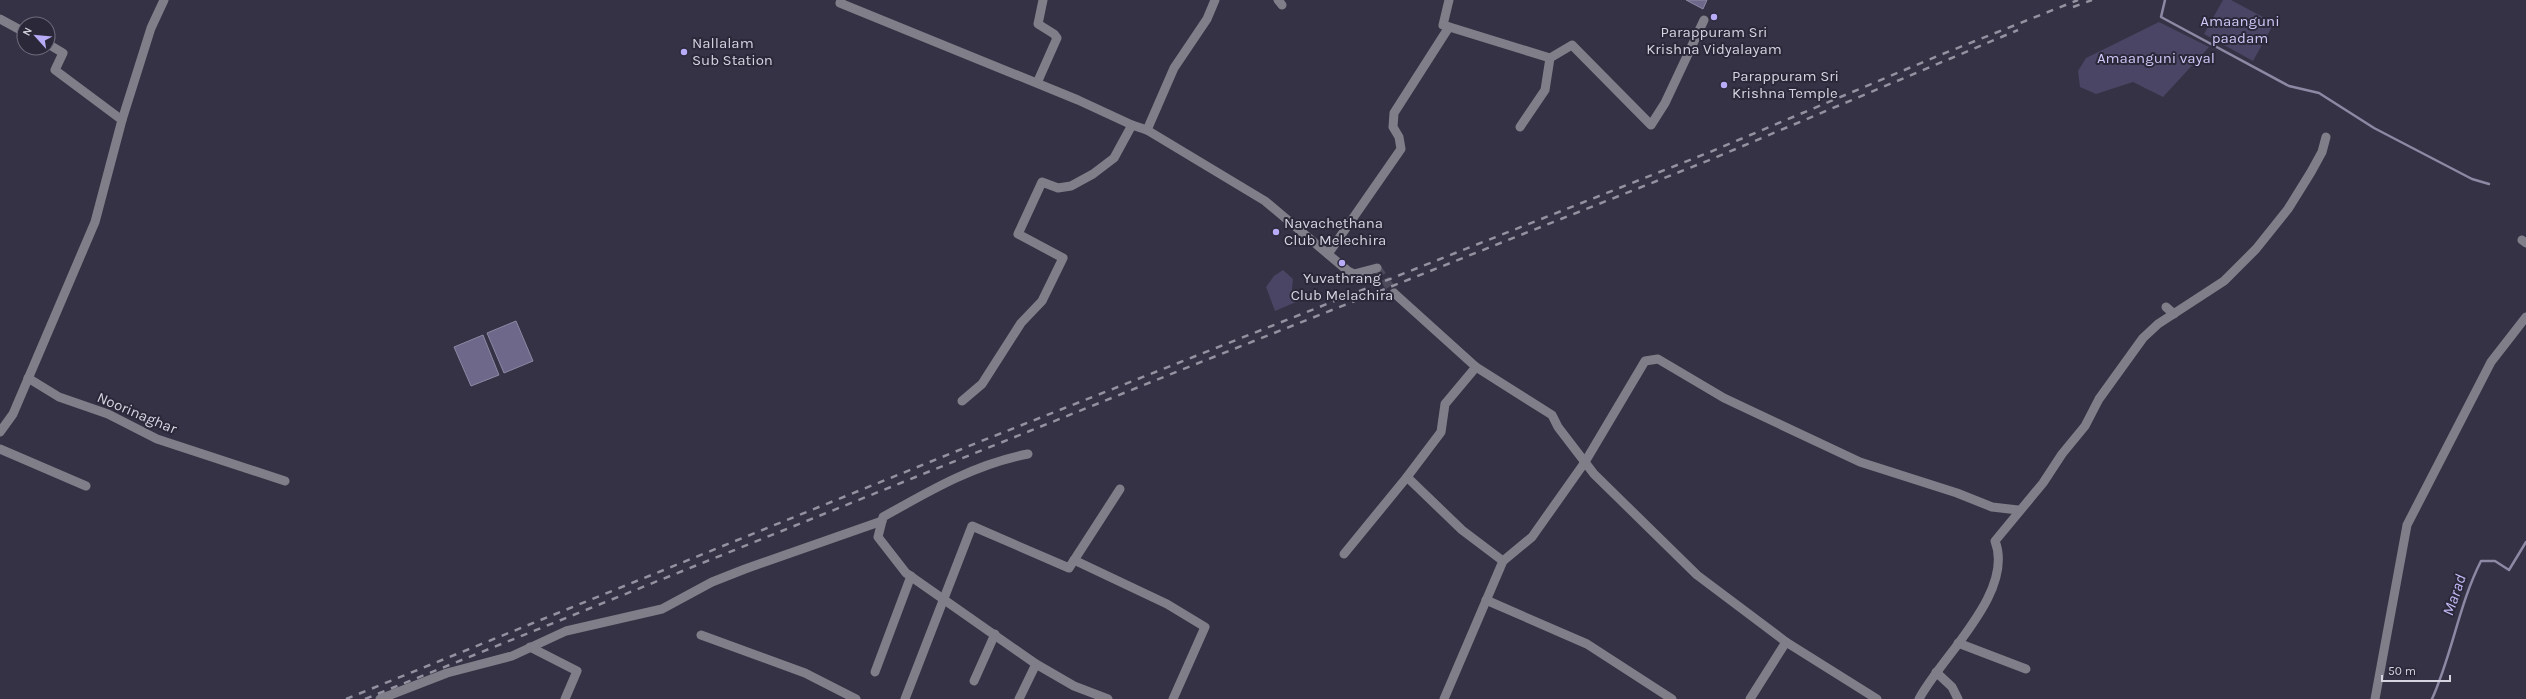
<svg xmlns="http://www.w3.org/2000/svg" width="2526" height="699" font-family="Karla,sans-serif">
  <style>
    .green { fill: #4a4564 }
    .water { fill: #6e688b; stroke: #8d88a4 }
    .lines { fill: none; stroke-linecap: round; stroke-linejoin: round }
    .stream { stroke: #8d88a4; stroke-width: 2.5 }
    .minor-tunnel { stroke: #4d4a5c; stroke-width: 9; stroke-dasharray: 9 4.5; stroke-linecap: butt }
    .minor { stroke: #807f89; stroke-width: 9 }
    .rail { stroke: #9392a0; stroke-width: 2.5; stroke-dasharray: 7 7; stroke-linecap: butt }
    .poi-dot { fill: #b8abf7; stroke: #2b283a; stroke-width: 1.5 }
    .labels { text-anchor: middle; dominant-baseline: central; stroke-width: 4; stroke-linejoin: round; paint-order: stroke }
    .park-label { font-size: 15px; fill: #cfc8f8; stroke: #2b283a }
    .poi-label { font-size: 15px; fill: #d4d3df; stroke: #2b283a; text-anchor: start }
    .street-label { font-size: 15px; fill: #d4d3df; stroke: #2b283a }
    .water-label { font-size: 16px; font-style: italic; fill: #c4baf6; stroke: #2b283a }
  </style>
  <rect width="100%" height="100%" fill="#353245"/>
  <g class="green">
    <polygon points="2223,0 2231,0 2274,23 2253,61 2204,34"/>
    <polygon points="2159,22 2209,47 2163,97 2133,82 2096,94 2080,87 2078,71 2086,58"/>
    <polygon points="1283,270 1293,279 1292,289 1296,302 1275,311 1266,287 1274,276"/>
  </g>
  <g class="water">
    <polygon points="1686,0 1707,0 1703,9"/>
    <polygon points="516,321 533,361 504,373 487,333"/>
    <polygon points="483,335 499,375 471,386 454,347"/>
  </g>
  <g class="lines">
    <g class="stream">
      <polyline points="2165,0 2161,17 2289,86 2319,93 2374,128 2472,179 2489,184"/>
      <path d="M 2432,699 C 2452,655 2459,604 2481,561 L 2495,561 L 2509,570 L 2526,542"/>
    </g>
    <polyline class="minor-tunnel" points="1377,268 1394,293"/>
    <g class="minor">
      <polyline points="841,0 840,3 1078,100 1132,125"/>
      <polyline points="1278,0 1282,5"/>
      <polyline points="1449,0 1443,25 1550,58"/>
      <polyline points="0,19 24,32"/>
      <polyline points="48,44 63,53 55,70 122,120"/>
      <polyline points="1037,83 1057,38 1054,34 1038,24 1043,0"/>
      <polyline points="1520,127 1545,90 1550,58 1572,45 1651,125 1665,103 1704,20"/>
      <polyline points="1147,130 1174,68 1207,19 1215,0"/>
      <polyline points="2522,240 2526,243"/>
      <polyline points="1328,254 1401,149 1399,137 1393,127 1394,113 1449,27"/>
      <polyline points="1394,293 1476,367 1445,404 1441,432 1407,477 1462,530 1503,561"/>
      <polyline points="2166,307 2174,314"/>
      <polyline points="1476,367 1552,415 1558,427 1594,474 1697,575 1786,642 1877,699"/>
      <polyline points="28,378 59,397 108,414 157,439 285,481"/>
      <polyline points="962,401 982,384 1021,323 1042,301 1063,258 1018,234 1042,182 1058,188 1071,186 1093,174 1114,158 1132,125 1147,130 1265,201 1348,271 1354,274 1377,268"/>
      <polyline points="0,432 13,414 95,222 122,120 151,28 164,0"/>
      <polyline points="0,449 86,486"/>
      <path d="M 1028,454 C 975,464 929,491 883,517 L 878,537 L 906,573 L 1036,664 L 1074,686 L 1108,699"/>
      <polyline points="1344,554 1407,477"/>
      <polyline points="1074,560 1167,604 1205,627 1173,699"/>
      <polyline points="1486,600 1587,644 1672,699"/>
      <polyline points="701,635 805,673 856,699"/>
      <polyline points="1958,643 2026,669"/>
      <polyline points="530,647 577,671 565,699"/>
      <polyline points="875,672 911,576"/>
      <polyline points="1936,672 1952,687 1958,699"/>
      <polyline points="974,681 995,634"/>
      <polyline points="380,699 447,673 512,656 566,631 662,609 712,582 745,569 882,521"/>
      <polyline points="905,699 972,526 1069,568 1120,489"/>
      <polyline points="1019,699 1036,664"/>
      <polyline points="1444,699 1503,561 1532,537 1585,462 1645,361 1658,359 1724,398 1860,462 1957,493 1992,507 2018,510"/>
      <polyline points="1750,699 1786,642"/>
      <path d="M 1919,699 C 1942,656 2015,592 1995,541 L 2043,483 L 2062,454 L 2085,426 L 2099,399 L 2143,338 L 2158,324 L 2224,281 L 2256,249 L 2288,209 L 2311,172 L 2322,152 L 2326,137"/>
      <polyline points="2375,699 2407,525 2491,362 2526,317"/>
    </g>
    <g class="rail">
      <polyline points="2073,7 2092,0"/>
      <polyline points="346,699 979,442 1710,152 1940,55 2078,0"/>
      <polyline points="365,699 1181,370 1712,159 2018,30"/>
    </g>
  </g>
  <g class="poi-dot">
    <circle cx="1714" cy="17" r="4"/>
    <circle cx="684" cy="52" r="4"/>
    <circle cx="1724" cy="85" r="4"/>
    <circle cx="1276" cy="232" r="4"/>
    <circle cx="1342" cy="263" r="4"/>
  </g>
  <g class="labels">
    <g class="park-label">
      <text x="2240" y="21">Amaanguni<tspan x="2240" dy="17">paadam</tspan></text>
      <text x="2156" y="58">Amaanguni vayal</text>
    </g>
    <g class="poi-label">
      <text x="1714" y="32" text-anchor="middle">Parappuram Sri<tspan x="1714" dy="17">Krishna Vidyalayam</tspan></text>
      <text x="692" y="43">Nallalam<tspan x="692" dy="17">Sub Station</tspan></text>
      <text x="1732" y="76">Parappuram Sri<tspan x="1732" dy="17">Krishna Temple</tspan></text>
      <text x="1284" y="223">Navachethana<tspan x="1284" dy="17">Club Melechira</tspan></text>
      <text x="1342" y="278" text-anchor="middle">Yuvathrang<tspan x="1342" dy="17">Club Melachira</tspan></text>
    </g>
    <g class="street-label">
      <text transform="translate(137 413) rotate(23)">Noorinaghar</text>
    </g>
    <g class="water-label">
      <text transform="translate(2454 595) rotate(-71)">Marad</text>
    </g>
  </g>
  <g transform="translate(36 36) rotate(297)"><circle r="19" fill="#2b283a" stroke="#6f6c7c"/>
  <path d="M0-3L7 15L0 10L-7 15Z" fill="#b8abf7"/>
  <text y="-6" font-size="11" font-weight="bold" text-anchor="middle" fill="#d4d3df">N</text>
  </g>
  <path d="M2382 675v6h68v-6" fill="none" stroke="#d4d3df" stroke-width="2"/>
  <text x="2388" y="675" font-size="12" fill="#d4d3df" stroke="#2b283a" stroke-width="3" paint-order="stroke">50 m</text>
</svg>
